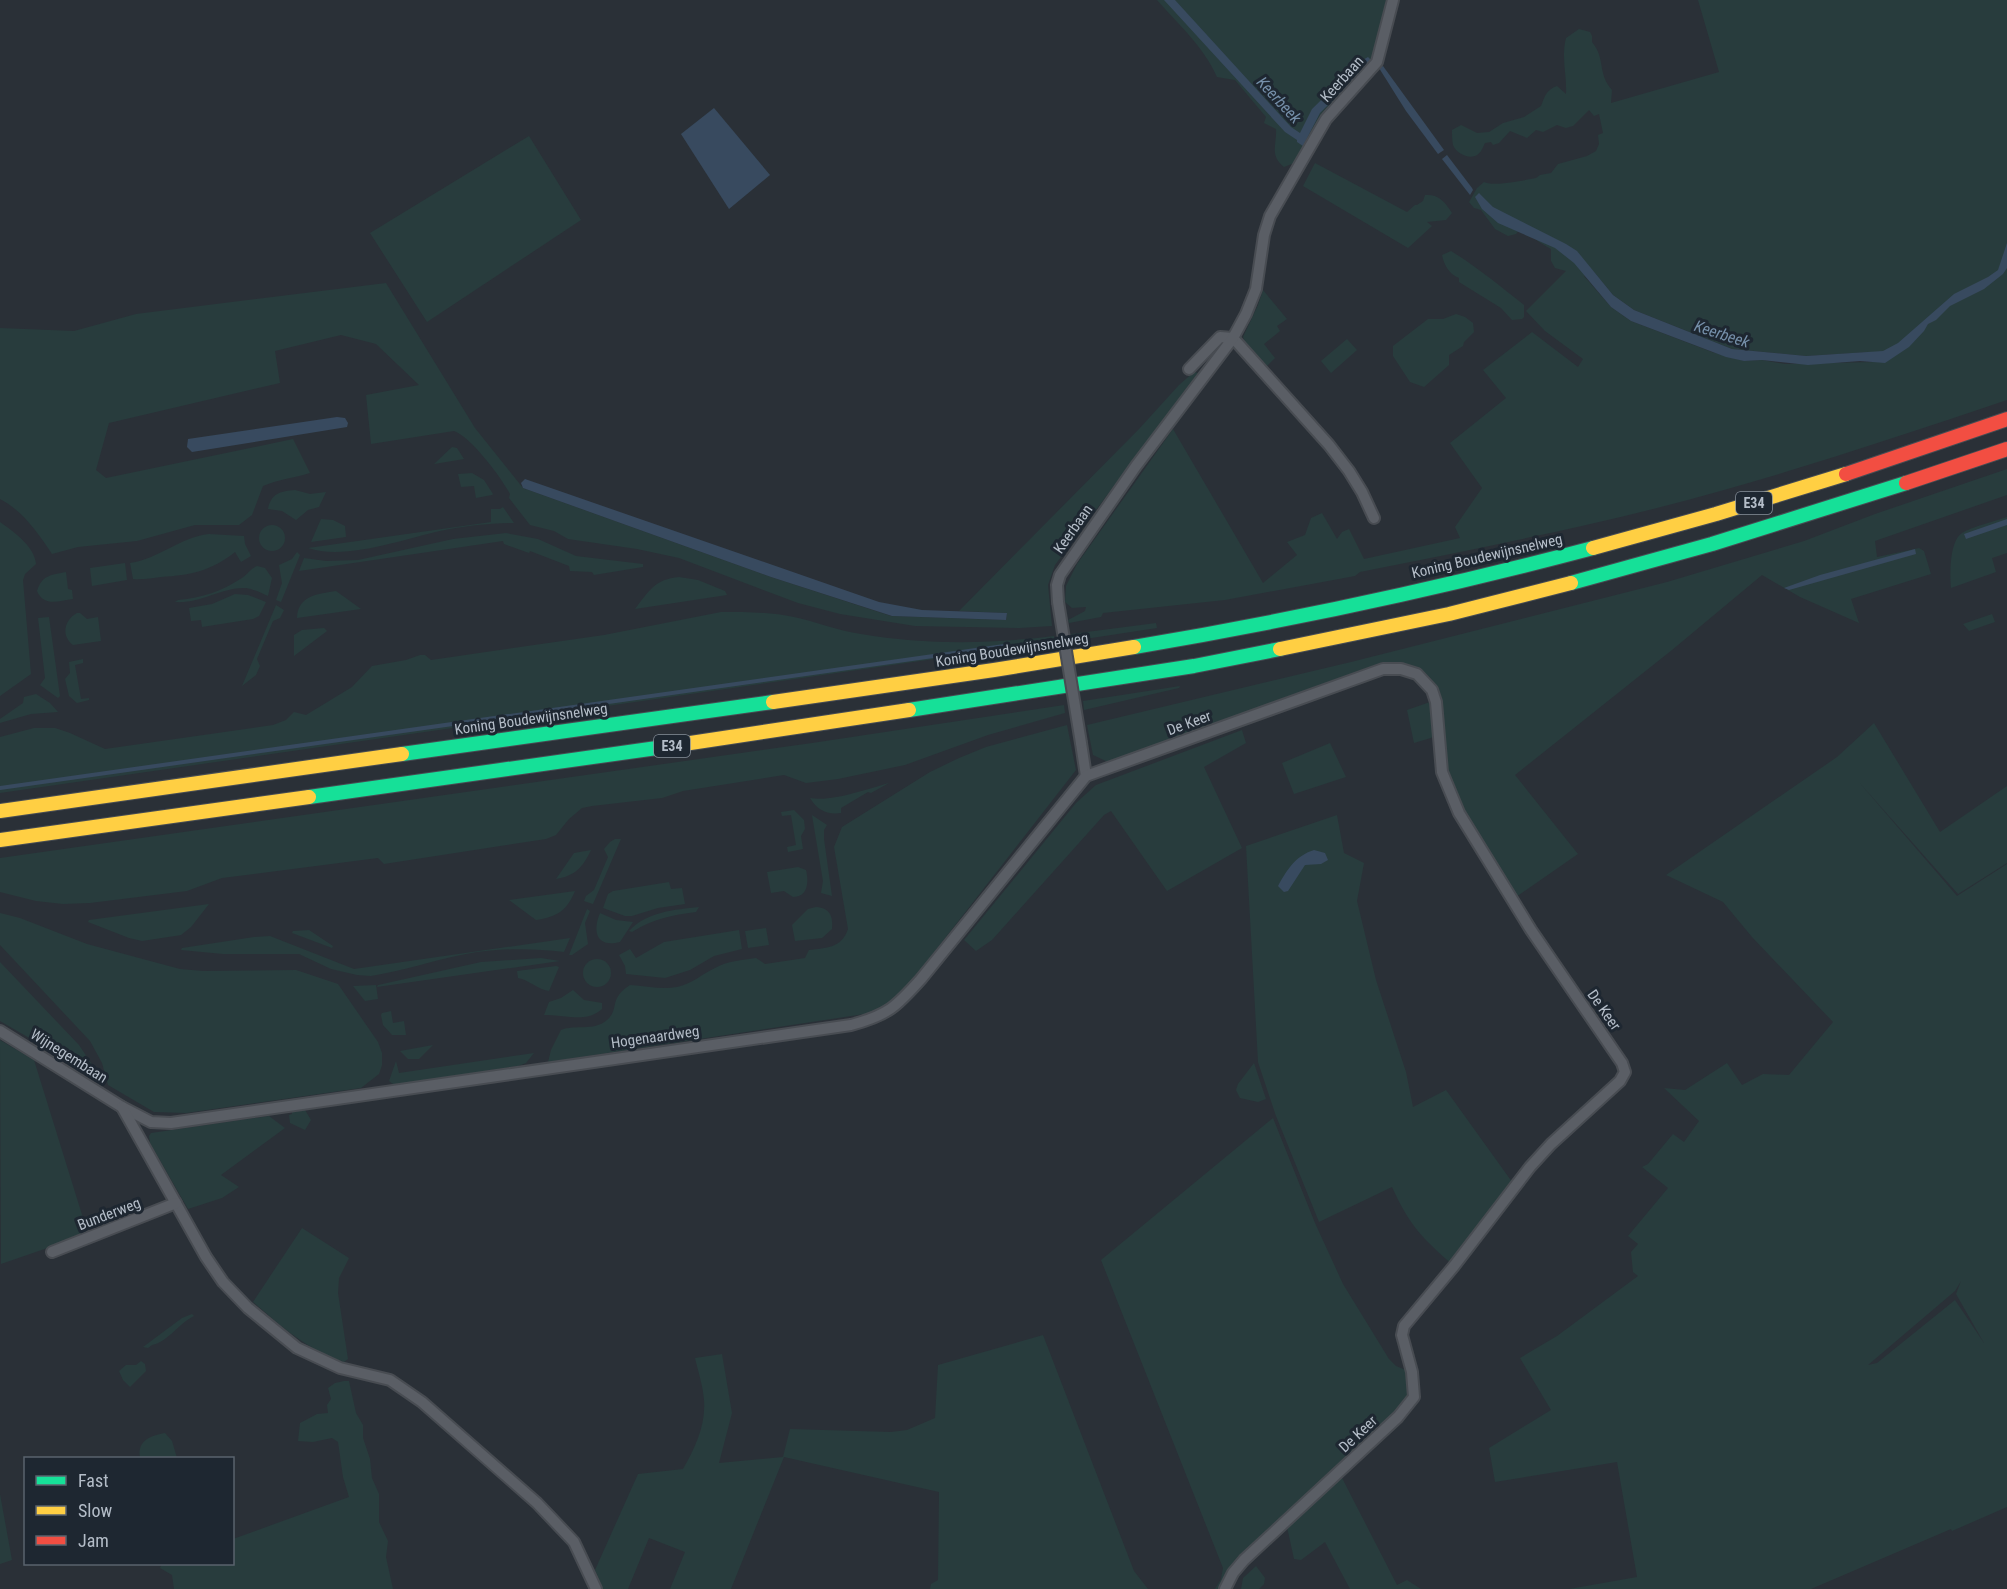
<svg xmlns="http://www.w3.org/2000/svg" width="2007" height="1589" font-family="'Roboto Condensed',sans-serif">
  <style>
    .green { fill: #283c3d; fill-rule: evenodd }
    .water { fill: #384a5f }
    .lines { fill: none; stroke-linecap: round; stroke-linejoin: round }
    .stream { stroke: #384a5f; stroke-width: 4 }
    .street-casing { stroke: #484c52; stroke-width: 14 }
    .fast-casing { stroke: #474c53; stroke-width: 16 }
    .slow-casing { stroke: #474c53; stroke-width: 16 }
    .jam-casing { stroke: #474c53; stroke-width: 16 }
    .street { stroke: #5a5e65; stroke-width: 10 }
    .fast { stroke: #16e098; stroke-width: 14 }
    .slow { stroke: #ffcf43; stroke-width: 14 }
    .jam { stroke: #f24e42; stroke-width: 14 }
    .street-bridge-casing { stroke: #484c52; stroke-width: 14; stroke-linecap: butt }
    .street-bridge { stroke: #5a5e65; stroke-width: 10 }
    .labels { text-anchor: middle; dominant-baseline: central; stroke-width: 6; stroke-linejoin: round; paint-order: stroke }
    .shield { fill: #1e2731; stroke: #87909b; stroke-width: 1.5 }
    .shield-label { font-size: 14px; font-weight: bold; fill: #b4bdc8 }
    .street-label { font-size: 15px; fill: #b4bdc8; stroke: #1e2731 }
    .water-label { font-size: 16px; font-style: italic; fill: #7690aa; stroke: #1e2731 }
  </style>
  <rect width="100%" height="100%" fill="#2a3037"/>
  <g class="green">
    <path d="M 1157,0 L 1386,0 L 1375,53 L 1372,61 L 1321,116 L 1294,163 L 1284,167 C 1269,155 1277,145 1276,129 L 1264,123 L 1266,117 L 1235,80 L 1217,77 C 1204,47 1178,24 1157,0 Z"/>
    <path d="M 1698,0 L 2007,0 L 2007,400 C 1891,439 1775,478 1657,508 C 1558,533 1459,552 1360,572 L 1355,576 L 1225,600 L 1103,613 L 1101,617 L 1069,623 L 1068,620 L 1085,611 L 1086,607 L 1072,608 L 1065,602 L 1066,586 L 1077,564 L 1173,429 L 1263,583 L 1297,555 L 1287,542 L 1305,535 L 1311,518 L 1322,513 L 1337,539 L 1342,532 L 1349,529 L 1364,559 L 1460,538 L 1455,527 L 1482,488 L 1450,443 L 1506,398 L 1483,370 L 1532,332 L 1578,367 L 1583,359 L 1545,331 L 1526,311 L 1566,271 L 1555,268 L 1551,261 L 1551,249 C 1539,243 1531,235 1519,230 L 1516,234 L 1508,236 L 1495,229 L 1481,210 L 1474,208 L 1469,202 L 1477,188 L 1484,182 C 1493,187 1525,180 1536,178 L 1540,175 L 1551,173 L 1558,164 L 1587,156 L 1596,151 L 1599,144 L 1598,135 L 1603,133 L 1599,114 L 1594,116 L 1589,110 L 1573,126 L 1566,128 L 1557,125 L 1543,132 L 1536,130 L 1527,138 L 1510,131 L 1499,143 L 1493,145 L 1491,142 L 1485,143 C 1483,147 1481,153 1477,155 C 1469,160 1456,153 1453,145 C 1452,140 1452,135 1452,130 L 1461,125 L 1477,133 L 1489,132 L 1503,123 L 1524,117 L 1541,106 C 1545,96 1546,90 1557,86 L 1566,94 C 1567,74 1561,58 1566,38 L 1579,29 L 1590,32 L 1592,36 L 1592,42 C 1606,59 1597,73 1612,90 L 1611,103 L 1719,72 ZM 1593,271 L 1613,295 L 1634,310 L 1732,349 L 1806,356 L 1870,352 L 1874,362 L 1785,364 L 1762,360 L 1744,361 L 1712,352 L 1631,321 L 1611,307 L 1584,276 Z"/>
    <polygon points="529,136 581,220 427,322 370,233"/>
    <path d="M 1315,163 L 1407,212 L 1415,205 L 1417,205 L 1423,201 L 1425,195 C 1439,194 1445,202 1452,213 L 1446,220 L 1427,222 L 1432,226 L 1408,248 L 1303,186 Z"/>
    <path d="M 1451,251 C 1477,267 1500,286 1524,305 L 1524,317 L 1522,319 L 1512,320 L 1501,308 L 1459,282 L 1459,278 C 1449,274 1444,265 1442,255 Z"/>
    <path d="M 386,283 L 475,428 L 523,488 L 771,577 L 891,616 L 1006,620 L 1007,613 L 959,611 L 1139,429 L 1179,385 L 1194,372 L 1198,373 L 1055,565 L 1048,585 L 1052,626 L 1020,628 L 915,626 L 840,614 L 798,603 L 679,558 L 637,549 L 568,539 L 554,531 L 530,525 L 509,498 L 510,494 C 501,477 471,437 454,431 L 371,444 L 366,395 L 419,385 L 376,344 L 341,335 L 275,351 L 280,383 L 109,423 L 96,470 L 106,478 L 293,439 L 310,473 C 294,478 279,479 263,486 L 252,515 L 239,525 L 195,525 L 137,541 L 78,547 L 52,554 C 38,533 23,511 0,499 L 0,328 L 74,331 L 136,314 Z"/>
    <polygon points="1263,290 1287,319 1277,326 1280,331 1264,344 1275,358 1267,366 1245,342 1243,337 1258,305"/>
    <polygon points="1456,314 1465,317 1473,323 1474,332 1464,342 1463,346 1449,355 1449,365 1424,387 1410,382 1393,356 1393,346 1428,319 1443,319"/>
    <polygon points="1347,339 1357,350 1331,373 1321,361"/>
    <polygon points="452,447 457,448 464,459 434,464"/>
    <path d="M 2007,469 L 2007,495 L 1875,541 L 1877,557 L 1919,548 L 1924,551 L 1931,574 L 1851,599 L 1859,623 L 1800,597 L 1762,575 L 1672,650 L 1515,775 L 1578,854 L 1516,897 C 1495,862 1462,817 1450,779 C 1441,752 1441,720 1438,692 C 1430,667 1407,663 1383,662 L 1108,762 L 1093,755 L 1087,725 L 1351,662 L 1667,582 L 1804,541 L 1875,514 Z"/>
    <polygon points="472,473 484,480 493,494 492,495 476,498 474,486 461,487 458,474"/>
    <path d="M 295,490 L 310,494 L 326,492 L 319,507 L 308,510 L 296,520 L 282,511 L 268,509 C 271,493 281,491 295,490 Z"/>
    <path d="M 503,507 L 514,523 C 490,523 464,526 440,531 C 403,539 345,561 308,548 L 491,522 L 491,509 L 500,509 Z"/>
    <path d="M 2007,517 L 2007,553 L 1992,558 L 1996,572 L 1951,588 C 1950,574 1949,542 1962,533 C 1971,527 1996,521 2007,517 Z"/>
    <polygon points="321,519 333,520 345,526 346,537 311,542"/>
    <path d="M 0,522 C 13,531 35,547 36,564 L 25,574 L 23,580 L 31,674 L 0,696 Z"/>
    <circle cx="272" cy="538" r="13"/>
    <polygon points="506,533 538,539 576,556 643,564 643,567 594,575 592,572 570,571 569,566 530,551 529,553 504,544 503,541 299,571 304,558 326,561 358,560 453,539"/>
    <path d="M 209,534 L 244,536 L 245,544 L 251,556 L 241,562 L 235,552 C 211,571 191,575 161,577 C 152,578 142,580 133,579 L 130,563 C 159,559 180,537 209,534 Z"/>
    <polygon points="297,552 300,555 281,602 276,600 282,583 279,565 292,559"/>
    <polygon points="125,563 127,580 92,586 90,568"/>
    <path d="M 257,566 L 265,568 L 272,578 L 268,596 C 261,593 253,589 246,588 C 222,587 200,604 175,602 L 178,600 C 202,598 222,591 242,578 C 248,574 250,569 257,566 Z"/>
    <path d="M 66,572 L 68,589 L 72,590 L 73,599 C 58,601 44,607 37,591 C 42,575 51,575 66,572 Z"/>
    <path d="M 679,577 L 698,580 L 725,591 L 727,595 L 635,609 C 649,591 655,579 679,577 Z"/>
    <path d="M 336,591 L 361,609 L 297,618 C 298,595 318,594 336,591 Z"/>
    <polygon points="235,594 248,595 266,602 259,616 253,619 202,627 201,620 191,621 189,608 212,604"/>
    <polygon points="276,605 284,610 280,618 273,621 257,659 260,666 256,675 242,686"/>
    <path d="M 721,612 C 746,612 770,612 794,617 C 817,622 838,631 861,634 C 926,645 989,644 1054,636 L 1055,644 L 1049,645 L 1046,642 L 1006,647 L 1004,649 L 0,793 L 0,737 L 34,728 L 55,728 L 70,733 L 105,749 L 273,725 L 286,720 L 294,712 L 306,715 L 352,687 L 372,666 L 406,660 L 420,655 L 425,655 L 431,660 L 604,635 Z"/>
    <path d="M 77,613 L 80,613 L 87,619 L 98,617 L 101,641 L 73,645 C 61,636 64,620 77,613 Z"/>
    <polygon points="1992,614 1995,622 1969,631 1963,624"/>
    <polygon points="49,617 60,696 58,698 40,685 45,678 38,618"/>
    <polygon points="1156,623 1157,628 1072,641 1071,634"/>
    <polygon points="324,628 327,631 294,656 294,635 302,630"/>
    <polygon points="83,659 83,663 75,665 81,699 89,698 89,700 77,703 69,696 65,679 70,673 69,662"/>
    <polygon points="1180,686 1179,688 1084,710 1083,701"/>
    <polygon points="36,694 50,703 58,712 31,714 0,723 0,719 23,703 24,697"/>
    <polygon points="1430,702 1434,737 1414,743 1407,710"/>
    <polygon points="1064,705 1065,713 988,735 905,765 838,779 806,783 784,775 683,791 662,798 592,806 582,808 569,819 556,835 546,839 384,864 378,858 222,878 187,891 90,903 63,904 36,901 0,892 0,858 812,743"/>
    <path d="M 1874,723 L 1940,832 L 2007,786 L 2007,863 L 1958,894 L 1858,781 L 1957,896 L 2007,864 L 2007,1507 L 1952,1531 L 1951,1529 L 1811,1589 L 1569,1589 L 1637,1577 L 1617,1462 L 1495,1482 L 1489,1448 L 1551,1410 L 1520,1358 L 1557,1336 L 1638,1276 L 1633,1272 L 1631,1252 L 1638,1244 L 1628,1236 L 1668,1188 L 1642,1167 L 1648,1164 L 1673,1134 L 1684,1142 L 1699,1121 L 1664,1088 L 1685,1090 L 1727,1063 L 1742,1085 L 1763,1074 L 1789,1075 L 1833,1022 L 1752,937 L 1723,902 L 1666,875 L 1837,757 ZM 1961,1281 L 1956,1294 L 1984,1343 L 1955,1300 L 1877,1363 L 1868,1365 L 1955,1291 Z"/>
    <path d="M 1067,725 L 1076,770 L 907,987 L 889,1003 L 871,1013 L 548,1062 L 551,1050 L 561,1030 C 575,1024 593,1032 607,1020 C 620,1009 608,999 630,985 C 646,986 662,990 677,987 C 692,984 702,974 715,968 C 727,961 742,960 756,958 L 765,964 L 805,958 L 809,950 C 826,948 842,948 848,929 L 834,847 L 842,827 L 930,772 L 959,758 L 986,747 Z"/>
    <polygon points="1242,730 1246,743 1204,767 1242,848 1167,891 1111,811 1104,815 992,940 976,951 964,940 1076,803 1096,785"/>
    <polygon points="1330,743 1346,777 1294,794 1282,763"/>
    <path d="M 889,783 L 871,793 L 868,792 L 841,808 L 841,813 C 827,815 817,810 810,798 C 832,802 867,789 889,783 Z"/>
    <polygon points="794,810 804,820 805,829 801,836 803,849 788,852 787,847 796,845 791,815 782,816 781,812"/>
    <polygon points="812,815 827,825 824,830 824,839 832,896 821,893 823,881"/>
    <path d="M 1337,815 L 1344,853 L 1364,863 L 1357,901 L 1376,980 L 1406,1072 L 1413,1107 L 1446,1090 L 1515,1186 L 1454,1266 C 1423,1239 1409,1225 1392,1187 L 1319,1222 L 1276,1116 L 1258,1062 L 1246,846 Z"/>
    <polygon points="615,839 621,839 593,904 584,901 586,896 594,890 608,857 604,849 610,842"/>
    <path d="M 591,850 C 583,867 575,876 556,879 L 574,853 Z"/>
    <path d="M 798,867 L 806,870 C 809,882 808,897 793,897 L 784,891 L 771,893 L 767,872 Z"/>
    <polygon points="669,882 671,889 682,888 685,904 658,908 632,916 625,916 603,908 608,894 613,891"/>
    <path d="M 575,891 C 567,911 556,917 536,920 L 509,900 Z"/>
    <polygon points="209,904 191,927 181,935 175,936 142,941 129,938 88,922 89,920"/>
    <path d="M 699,907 L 696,912 C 672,915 653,919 632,932 L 629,931 C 648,911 674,910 699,907 Z"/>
    <path d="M 816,907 C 830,908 833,916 832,929 L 822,938 L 795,941 L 792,925 L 808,909 Z"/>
    <polygon points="587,909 590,911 585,923 588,944 572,955 569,955"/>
    <polygon points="0,913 20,918 87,944 180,969 203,971 296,970 338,984 378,1042 382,1053 382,1065 379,1074 361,1088 186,1113 154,1112 108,1085 102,1063 90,1041 0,945"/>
    <path d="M 600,913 L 616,920 L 633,922 L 620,942 C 597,948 592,932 600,913 Z"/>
    <polygon points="766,928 769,945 748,948 745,931"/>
    <polygon points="309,930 333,946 332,948 292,933 293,931"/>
    <polygon points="739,930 742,949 714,956 690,970 665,978 626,974 625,966 619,955 630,949 636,958 664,942"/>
    <path d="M 270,936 L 354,969 L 570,938 L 564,952 C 531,948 499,948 466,954 C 434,960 403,971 371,976 L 357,975 L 331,969 L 299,954 L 223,954 L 181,950 L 182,948 L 254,937 Z"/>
    <polygon points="541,958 560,961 377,987 378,985 481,962"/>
    <circle cx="597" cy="973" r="14"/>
    <polygon points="0,962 79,1045 93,1066 95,1076 0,1021"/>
    <path d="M 556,966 L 559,967 L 549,991 C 537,989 529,980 518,978 L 517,971 Z"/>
    <polygon points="376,985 378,999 365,1001 353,986"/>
    <path d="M 573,990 L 584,1000 L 602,1003 L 602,1009 C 585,1024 565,1014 544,1015 L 549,1002 L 561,998 Z"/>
    <polygon points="391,1011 393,1023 404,1021 406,1035 392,1035 383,1025 381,1015 382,1013"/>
    <polygon points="0,1040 34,1060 88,1234 1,1264"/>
    <polygon points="433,1045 419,1059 408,1059 400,1051"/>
    <polygon points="534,1053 526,1063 518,1066 394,1085 389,1081 396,1061 399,1073"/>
    <polygon points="1254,1063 1266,1099 1258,1102 1240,1098 1236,1090 1238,1084"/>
    <polygon points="305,1110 311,1120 305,1130 290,1123 289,1115 292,1114 292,1112"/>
    <polygon points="269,1116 285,1128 221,1175 239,1187 222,1198 188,1209 150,1143 149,1136 151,1133"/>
    <polygon points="1273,1118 1315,1223 1343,1284 1389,1359 1396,1366 1408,1371 1410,1389 1404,1404 1221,1589 1215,1589 1221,1579 1223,1568 1101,1260"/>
    <path d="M 302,1228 L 349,1258 L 339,1278 L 338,1293 L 348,1359 L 344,1362 C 306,1349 283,1328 253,1302 Z"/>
    <path d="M 192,1314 L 194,1316 C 179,1323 168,1342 152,1345 L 148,1348 L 143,1347 L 182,1318 Z"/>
    <path d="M 1043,1335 L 1134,1571 L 1148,1589 L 930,1589 L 931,1584 L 938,1580 L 939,1492 L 784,1457 L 731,1589 L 670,1589 L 685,1552 L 649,1538 L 628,1589 L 603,1589 L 595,1570 L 638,1474 L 683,1469 C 695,1448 706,1425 704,1400 C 703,1386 698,1371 695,1358 L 722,1354 L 732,1413 L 719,1463 L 783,1457 L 790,1429 L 891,1432 L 907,1430 L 935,1418 L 938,1365 Z"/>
    <polygon points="141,1361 145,1364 146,1371 130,1387 123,1380 119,1371 126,1365 136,1365"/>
    <polygon points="344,1381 349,1381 356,1413 363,1425 363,1438 370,1459 372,1478 379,1494 379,1522 388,1541 386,1557 393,1589 174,1589 172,1575 160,1568 162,1564 232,1564 233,1539 349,1497 343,1477 338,1442 332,1438 313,1442 298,1441 300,1423 317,1414 328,1413 327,1405 331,1399 328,1388 335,1383"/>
    <path d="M 165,1433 L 172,1441 L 177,1458 L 140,1458 C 137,1441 149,1436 165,1433 Z"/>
    <polygon points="1341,1476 1397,1585 1407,1580 1421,1589 1350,1589 1325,1542 1301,1560 1294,1559 1287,1527"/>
    <polygon points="0,1494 12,1560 0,1564"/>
    <polygon points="1256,1566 1265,1578 1264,1584 1259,1589 1241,1589 1243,1578"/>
  </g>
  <g class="water">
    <polygon points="1164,0 1175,0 1291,127 1300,133 1312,109 1361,61 1368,57 1372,61 1320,113 1303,146 1297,142 1297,140 1285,132"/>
    <polygon points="1383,66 1444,150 1438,154 1406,111 1379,68"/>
    <polygon points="714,108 770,175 729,209 681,134"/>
    <polygon points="1447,155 1472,188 1473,190 1470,195 1442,159"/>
    <polygon points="1479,193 1493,207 1566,244 1577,251 1613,295 1634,310 1732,349 1806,356 1883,351 1898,343 1954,294 1988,277 1998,270 2007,243 2007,268 2003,274 1984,289 1950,306 1936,320 1928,324 1924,331 1909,347 1885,363 1860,361 1808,365 1762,360 1744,361 1726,357 1631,321 1611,307 1574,263 1555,248 1498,223 1482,209 1475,197"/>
    <polygon points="337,417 345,418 348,423 347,427 192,452 187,447 188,439"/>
    <polygon points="525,479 879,602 922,610 1007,613 1006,620 892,616 771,577 523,488 521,483"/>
    <polygon points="2007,519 2007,525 1966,539 1964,534"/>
    <polygon points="1915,549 1916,554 1789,590 1784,588 1820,575"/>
    <path d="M 1314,850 L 1325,853 L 1328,860 L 1321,864 L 1305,865 L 1288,891 L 1284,892 L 1278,886 C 1287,870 1295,856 1314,850 Z"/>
  </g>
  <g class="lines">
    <polyline class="stream" points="0,788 1004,646"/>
    <defs>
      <g id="street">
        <polyline points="1233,338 1329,445 1349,471 1362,492 1374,518"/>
        <polyline points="1189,369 1220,337 1233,338"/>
        <polyline points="1058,602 1057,585 1060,575 1136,466 1233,338 1246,314 1256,289 1264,235 1270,216 1326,119 1377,62 1393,0"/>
        <polyline points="1081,743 1086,776"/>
        <path d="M 0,1031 L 122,1107 L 151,1122 L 171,1123 L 851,1025 C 888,1015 896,1007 921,979 L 1086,776 L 1383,669 L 1401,669 L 1417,674 L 1432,690 L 1436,702 L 1442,772 L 1459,813 L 1531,930 L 1622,1063 L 1625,1072 L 1620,1081 L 1551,1144 L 1530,1167 L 1454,1266 L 1404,1326 L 1402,1335 L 1412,1372 L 1414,1397 L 1398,1417 L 1244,1560 L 1233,1573 L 1225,1589"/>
        <polyline points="122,1107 206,1257 223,1282 248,1308 297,1348 340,1368 390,1380 422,1402 537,1503 574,1542 596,1589"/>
        <polyline points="52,1252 176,1203"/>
      </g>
      <g id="fast">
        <polyline points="1571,583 1712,544 1906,483"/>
        <path d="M 1134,647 C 1288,621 1442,588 1593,548"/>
        <polyline points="909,710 1194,666 1280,649"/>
        <polyline points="402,754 773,702"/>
        <polyline points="309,797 664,747"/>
      </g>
      <g id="slow">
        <polyline points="1593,548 1716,514 1846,474"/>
        <polyline points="1280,649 1449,614 1571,583"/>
        <polyline points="773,702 994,670 1134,647"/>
        <polyline points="664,747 909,710"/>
        <polyline points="0,811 402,754"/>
        <polyline points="0,840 309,797"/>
      </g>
      <g id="jam">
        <polyline points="1846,474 2007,419"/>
        <polyline points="1906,483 2007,449"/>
      </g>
    </defs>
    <use href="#street" class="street-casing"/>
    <use href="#fast" class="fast-casing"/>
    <use href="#slow" class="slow-casing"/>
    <use href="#jam" class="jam-casing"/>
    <use href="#street" class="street"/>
    <use href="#fast" class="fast"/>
    <use href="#slow" class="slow"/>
    <use href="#jam" class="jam"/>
    <defs>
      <polyline id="street-bridge" points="1058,602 1081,743"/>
    </defs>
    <use href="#street-bridge" class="street-bridge-casing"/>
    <use href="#street-bridge" class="street-bridge"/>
  </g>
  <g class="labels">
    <g class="shield">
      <rect x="1736" y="492" width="36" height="22" rx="4.5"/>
      <rect x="654" y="735" width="36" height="22" rx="4.5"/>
    </g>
    <g class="shield-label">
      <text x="1754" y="503">E34</text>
      <text x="672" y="746">E34</text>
    </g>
    <g class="street-label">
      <text transform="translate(1342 79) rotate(-48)">Keerbaan</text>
      <text transform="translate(1073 529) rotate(-55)">Keerbaan</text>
      <text transform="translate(1487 556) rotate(-13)">Koning Boudewijnsnelweg</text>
      <text transform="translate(1012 650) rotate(-9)">Koning Boudewijnsnelweg</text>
      <text transform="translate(531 719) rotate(-8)">Koning Boudewijnsnelweg</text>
      <text transform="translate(1189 723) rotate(-20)">De Keer</text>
      <text transform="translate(1604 1010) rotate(55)">De Keer</text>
      <text transform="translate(655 1037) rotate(-8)">Hogenaardweg</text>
      <text transform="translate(69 1056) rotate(32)">Wijnegembaan</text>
      <text transform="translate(109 1214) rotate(-21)">Bunderweg</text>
      <text transform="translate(1358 1434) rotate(-43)">De Keer</text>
    </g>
    <g class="water-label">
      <text transform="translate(1279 100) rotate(47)">Keerbeek</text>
      <text transform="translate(1722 334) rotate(18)">Keerbeek</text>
    </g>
  </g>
  <rect x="24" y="1457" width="210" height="108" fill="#1e2731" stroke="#5a636d" stroke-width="1.5"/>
  <rect x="36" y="1476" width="30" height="9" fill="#16e098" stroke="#5a636d" stroke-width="1.5"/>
  <text x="78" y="1487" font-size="18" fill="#b4bdc8">Fast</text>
  <rect x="36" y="1506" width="30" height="9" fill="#ffcf43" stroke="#5a636d" stroke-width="1.5"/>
  <text x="78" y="1517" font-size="18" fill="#b4bdc8">Slow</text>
  <rect x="36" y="1536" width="30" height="9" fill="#f24e42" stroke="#5a636d" stroke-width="1.5"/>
  <text x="78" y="1547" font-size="18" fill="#b4bdc8">Jam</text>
</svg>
